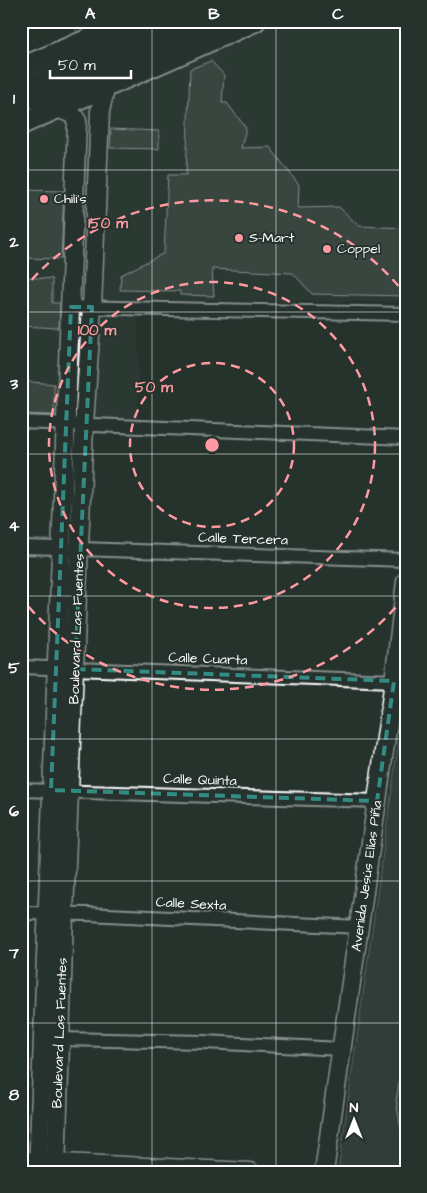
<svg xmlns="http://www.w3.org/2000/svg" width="427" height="1193" font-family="'Architects Daughter',sans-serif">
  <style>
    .built { fill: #333f3a }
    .green { fill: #3e4944; stroke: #9ea4a2 }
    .building { fill: #515c57; stroke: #fff }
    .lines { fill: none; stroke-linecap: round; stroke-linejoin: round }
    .street-casing { stroke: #fff; stroke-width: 16 }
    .secondary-casing { stroke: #fff; stroke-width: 21 }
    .primary-casing { stroke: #fff; stroke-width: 24 }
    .street { stroke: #26332d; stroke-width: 12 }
    .secondary { stroke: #26332d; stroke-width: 18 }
    .primary { stroke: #26332d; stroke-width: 20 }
    .marked { fill: none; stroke: #338b84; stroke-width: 4; stroke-dasharray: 10 6; stroke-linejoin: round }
    .grid { fill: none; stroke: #fff; stroke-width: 1; stroke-opacity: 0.55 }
    .ring { fill: none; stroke: #ff9aa2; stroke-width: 2.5; stroke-dasharray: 9 6 }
    .poi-dot { fill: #ff9aa2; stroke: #26332d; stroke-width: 2 }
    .labels { text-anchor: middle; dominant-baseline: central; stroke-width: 4; stroke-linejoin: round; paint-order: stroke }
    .poi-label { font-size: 14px; fill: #fff; stroke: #26332d; text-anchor: start }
    .street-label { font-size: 14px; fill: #fff; stroke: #26332d }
    .centre { fill: #ff9aa2; stroke: #26332d; stroke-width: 2.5 }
    .ring-label { font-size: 15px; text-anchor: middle; font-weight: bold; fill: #ff9aa2; stroke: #26332d; stroke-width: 4; stroke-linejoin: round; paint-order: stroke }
    .neatline { fill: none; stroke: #fff; stroke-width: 2 }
    .grid-label { font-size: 16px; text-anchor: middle; font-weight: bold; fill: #fff }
  </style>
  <rect width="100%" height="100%" fill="#26332d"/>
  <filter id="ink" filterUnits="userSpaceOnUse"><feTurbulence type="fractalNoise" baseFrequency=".02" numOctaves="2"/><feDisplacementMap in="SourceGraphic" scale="10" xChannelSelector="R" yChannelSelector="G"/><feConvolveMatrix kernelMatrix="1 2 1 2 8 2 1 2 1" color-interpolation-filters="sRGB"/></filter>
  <g filter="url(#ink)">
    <polygon class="built" points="277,21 406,21 406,302 138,300 138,421 58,430 21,428 21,135"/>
    <g class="green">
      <polygon points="72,21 110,21 78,35"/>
      <polygon points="406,689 406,1172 338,1172"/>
    </g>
    <g class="building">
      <polygon points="211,61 224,75 222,103 227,103 246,128 241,148 270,147 299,185 298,208 339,207 359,226 406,228 406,296 312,294 293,273 212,269 214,296 180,295 180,291 120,290 121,275 164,253 168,175 186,175 190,69"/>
      <polygon points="111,129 159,131 159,149 110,148"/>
      <polygon points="21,190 64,191 61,259 21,258"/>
      <polygon points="21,277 52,279 52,303 60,303 59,328 21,326"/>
      <polygon points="21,381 54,384 54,415 21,414"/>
      <polygon points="402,1065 406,1066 406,1128 401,1129 396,1101"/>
    </g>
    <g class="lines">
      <defs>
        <g id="street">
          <polyline points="71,307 406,314"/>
          <polyline points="21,422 406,438"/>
          <polyline points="21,547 60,548"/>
          <polyline points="80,549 406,560"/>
          <polyline points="21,667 394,681"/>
          <polyline points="21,790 377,801"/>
          <polyline points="21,913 86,914 360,927"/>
          <polyline points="60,1039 204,1042 341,1049"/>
        </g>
        <g id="secondary">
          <polyline points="21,1161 250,1172"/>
          <polyline points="38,1172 77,121 72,114 57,108"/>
          <polyline points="56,1172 64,914 84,424 92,307 100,111 106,86"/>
          <polyline points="324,1172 394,681 406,581"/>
        </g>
        <g id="primary">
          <polyline points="21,68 132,21"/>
          <polyline points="21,90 173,23"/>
          <polyline points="39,101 212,21"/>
          <polyline points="21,124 255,21"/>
        </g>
      </defs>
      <use href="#street" class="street-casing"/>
      <use href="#secondary" class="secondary-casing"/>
      <use href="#primary" class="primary-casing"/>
      <use href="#street" class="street"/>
      <use href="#secondary" class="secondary"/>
      <use href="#primary" class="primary"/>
    </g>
  </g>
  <path d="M0 0H427V1193H0ZM 71,307 L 92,307 L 75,669 L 394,681 L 377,801 L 51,790 Z" fill="#26332d" fill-opacity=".55" fill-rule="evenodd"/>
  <path class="marked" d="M 71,307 L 92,307 L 75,669 L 394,681 L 377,801 L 51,790 Z"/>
  <path class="grid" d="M 152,21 L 152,1172M 276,21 L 276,1172M 21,170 L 406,170M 21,312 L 406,312M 21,454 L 406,454M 21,596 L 406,596M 21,739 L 406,739M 21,881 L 406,881M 21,1023 L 406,1023"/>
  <g class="ring">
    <circle cx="212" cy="445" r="82"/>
    <circle cx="212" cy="445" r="163"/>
    <path d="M405 596A245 245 0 0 1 22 599M22 291A245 245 0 0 1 405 294"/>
  </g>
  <g class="poi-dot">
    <circle cx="44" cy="199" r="5"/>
    <circle cx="239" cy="238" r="5"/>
    <circle cx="327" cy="249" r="5"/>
  </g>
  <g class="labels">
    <g class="poi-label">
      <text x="54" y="199">Chili's</text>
      <text x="249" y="238">S-Mart</text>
      <text x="337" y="249">Coppel</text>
    </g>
    <g class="street-label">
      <text transform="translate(243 539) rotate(2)">Calle Tercera</text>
      <text transform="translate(77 629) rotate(-88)">Boulevard Las Fuentes</text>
      <text transform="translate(208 659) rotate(2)">Calle Cuarta</text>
      <text transform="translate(200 780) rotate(2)">Calle Quinta</text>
      <text transform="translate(367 876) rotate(-82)">Avenida Jesús Elías Piña</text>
      <text transform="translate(191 904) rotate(3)">Calle Sexta</text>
      <text transform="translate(60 1033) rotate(-88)">Boulevard Las Fuentes</text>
    </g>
  </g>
  <circle cx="212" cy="445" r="8" class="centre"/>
  <g class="ring-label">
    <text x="108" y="228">150 m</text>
    <text x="97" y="335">100 m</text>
    <text x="154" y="392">50 m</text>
  </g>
  <rect width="427" height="1193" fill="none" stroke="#26332d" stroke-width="55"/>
  <g transform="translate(354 1120)" stroke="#26332d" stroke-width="4" paint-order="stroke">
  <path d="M0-4L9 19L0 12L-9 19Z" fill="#ffffff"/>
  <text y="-8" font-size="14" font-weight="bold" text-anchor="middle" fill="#ffffff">N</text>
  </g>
  <path d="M50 70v8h81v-8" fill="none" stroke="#ffffff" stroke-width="2.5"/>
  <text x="58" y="70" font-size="15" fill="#ffffff" stroke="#26332d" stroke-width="4" paint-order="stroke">50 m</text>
  <rect x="28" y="28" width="372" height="1138" class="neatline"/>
  <g class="grid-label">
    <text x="90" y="19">A</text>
    <text x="214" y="19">B</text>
    <text x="338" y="19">C</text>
    <text x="14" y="104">1</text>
    <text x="14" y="247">2</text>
    <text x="14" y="389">3</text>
    <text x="14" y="531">4</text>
    <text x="14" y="673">5</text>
    <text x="14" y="816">6</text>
    <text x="14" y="958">7</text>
    <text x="14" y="1100">8</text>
  </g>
</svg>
